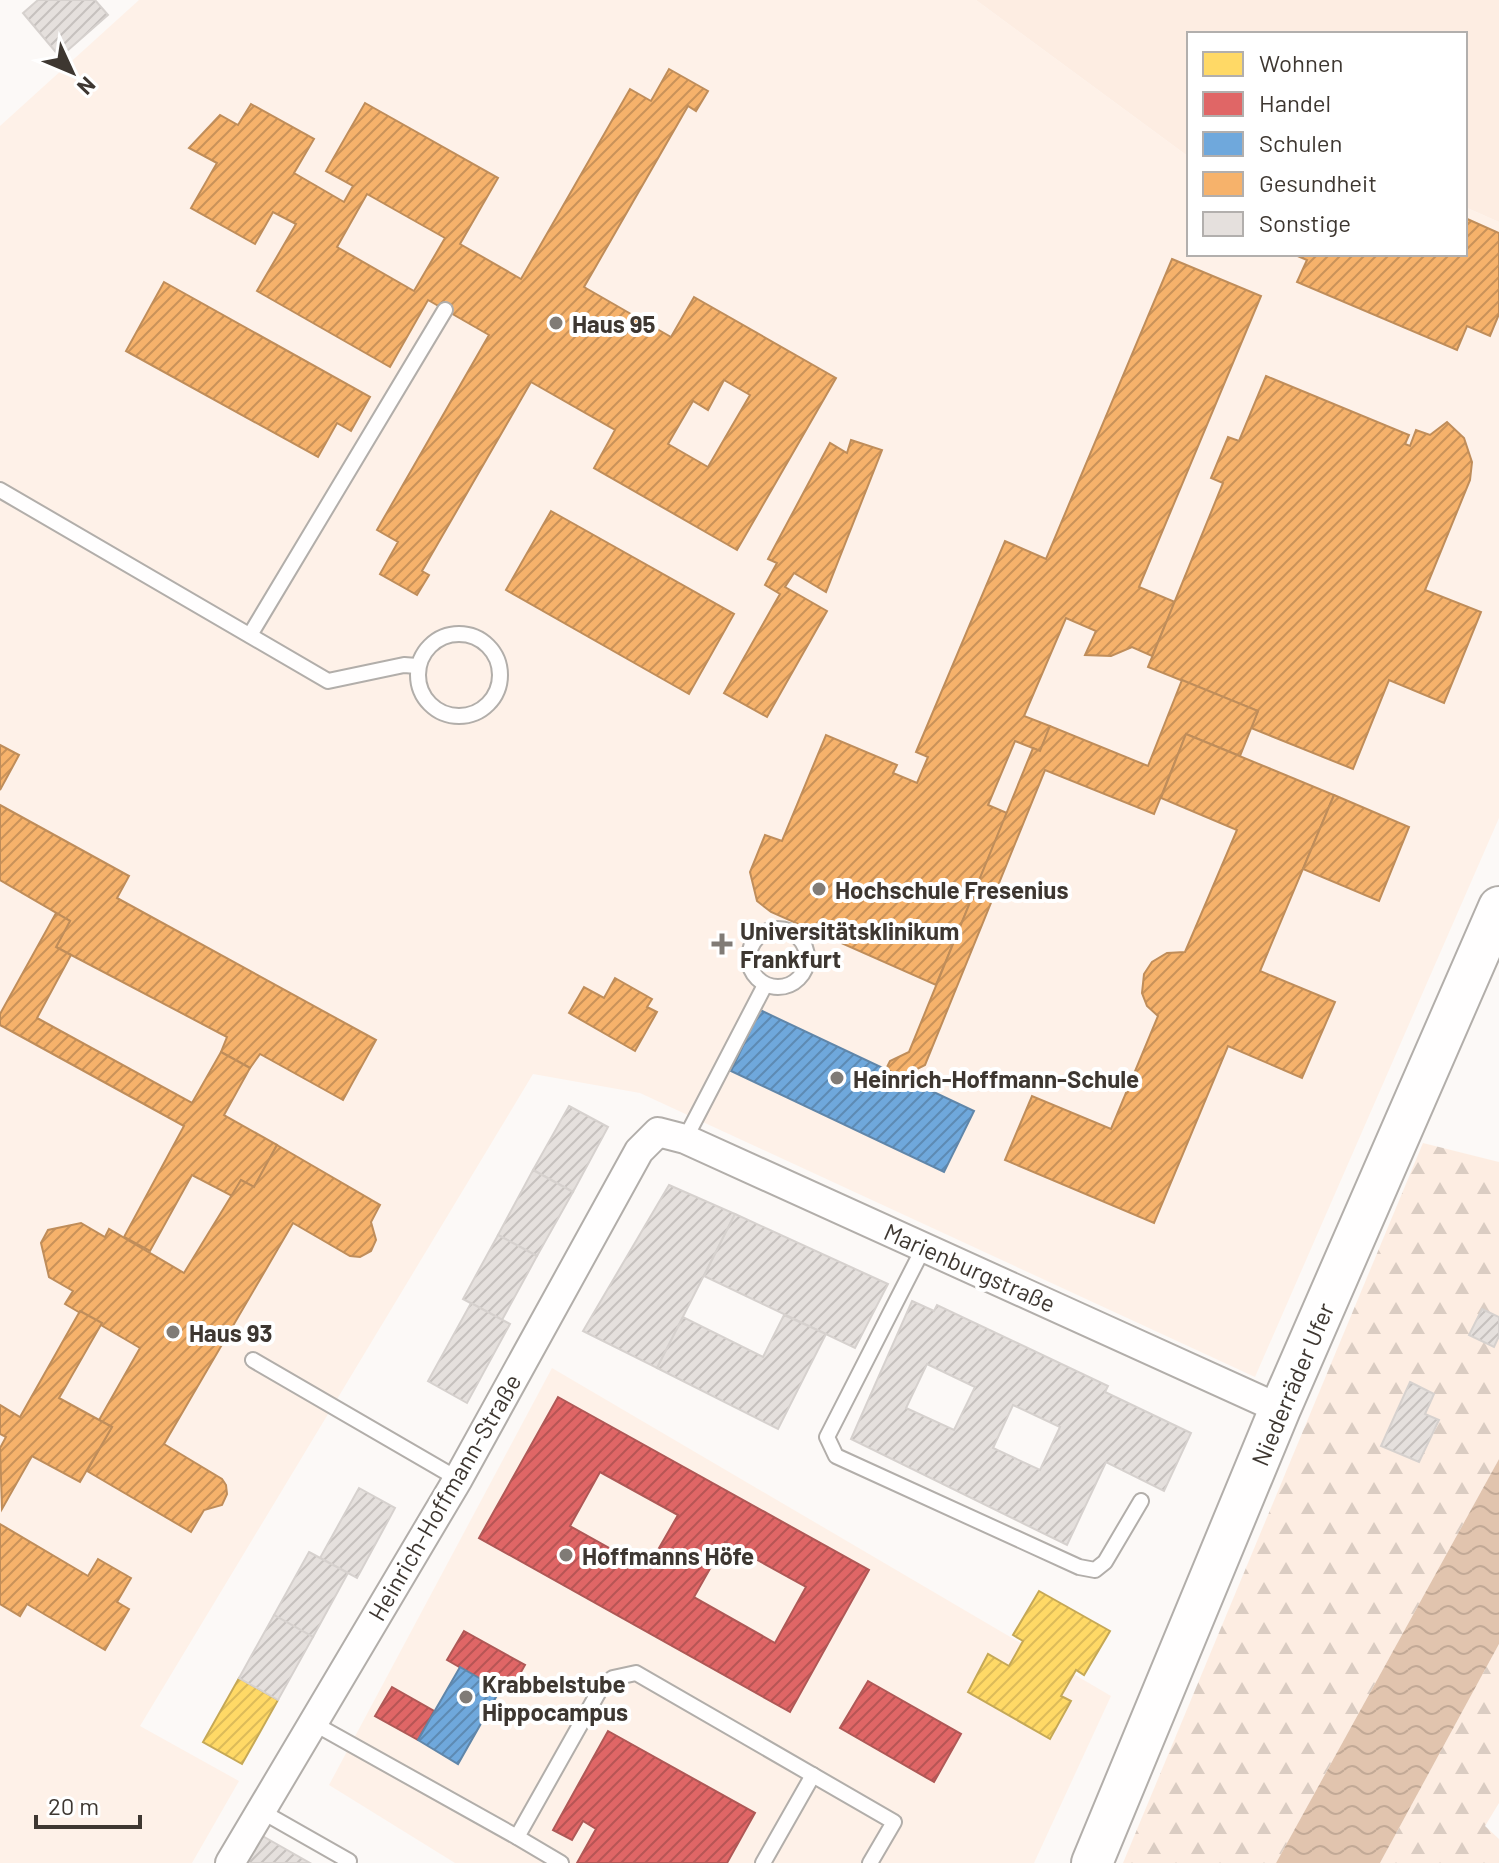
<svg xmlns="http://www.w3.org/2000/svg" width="1499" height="1863" font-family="Barlow,sans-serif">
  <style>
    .built { fill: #fef1e8 }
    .forest { fill: url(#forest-firs) }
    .garden { fill: #fdede2 }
    .water { fill: url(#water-waves) }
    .homes { fill: url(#homes-hatch); stroke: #c5a856; stroke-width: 2 }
    .shops { fill: url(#shops-hatch); stroke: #af5856; stroke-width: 2; fill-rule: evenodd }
    .schools { fill: url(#schools-hatch); stroke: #6086a9; stroke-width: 2 }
    .health { fill: url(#health-hatch); stroke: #bf8d5a; stroke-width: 2; fill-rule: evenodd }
    .building { fill: url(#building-hatch); stroke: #d6d1ce; stroke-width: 2; fill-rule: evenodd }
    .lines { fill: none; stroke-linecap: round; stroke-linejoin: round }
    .service-casing { stroke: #b2aeaa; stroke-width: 18 }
    .minor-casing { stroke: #b2aeaa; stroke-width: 32 }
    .secondary-casing { stroke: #b2aeaa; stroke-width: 44 }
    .service { stroke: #fffefe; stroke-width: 14 }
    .minor { stroke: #fffefe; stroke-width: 28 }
    .secondary { stroke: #fffefe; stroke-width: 40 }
    .poi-dot { fill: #807b76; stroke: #fff; stroke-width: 3 }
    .labels { text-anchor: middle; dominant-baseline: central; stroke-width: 8; stroke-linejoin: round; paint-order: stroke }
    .poi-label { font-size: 24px; font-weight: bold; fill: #3e3731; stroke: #fff; text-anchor: start }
    .street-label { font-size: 24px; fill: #3e3731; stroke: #fff }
  </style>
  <defs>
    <pattern id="forest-firs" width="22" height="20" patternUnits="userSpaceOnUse" patternTransform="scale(2)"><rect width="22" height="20" fill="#fdede2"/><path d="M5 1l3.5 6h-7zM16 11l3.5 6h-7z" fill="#daccc2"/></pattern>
    <pattern id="water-waves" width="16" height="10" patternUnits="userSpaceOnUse" patternTransform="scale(2)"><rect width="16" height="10" fill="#e1c4ae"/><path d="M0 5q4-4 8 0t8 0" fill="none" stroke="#c2a996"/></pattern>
    <pattern id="homes-hatch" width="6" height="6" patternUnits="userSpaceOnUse" patternTransform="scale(2)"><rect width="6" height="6" fill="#ffd966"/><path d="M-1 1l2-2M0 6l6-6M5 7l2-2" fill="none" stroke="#dcbb59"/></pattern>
    <pattern id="shops-hatch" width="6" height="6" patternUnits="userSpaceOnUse" patternTransform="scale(2)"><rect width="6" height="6" fill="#e06666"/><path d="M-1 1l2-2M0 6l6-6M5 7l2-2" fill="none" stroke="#b75555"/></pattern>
    <pattern id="schools-hatch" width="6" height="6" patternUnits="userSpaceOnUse" patternTransform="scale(2)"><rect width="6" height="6" fill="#6fa8dc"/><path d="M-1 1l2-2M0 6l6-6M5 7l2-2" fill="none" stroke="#5d8ab3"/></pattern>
    <pattern id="health-hatch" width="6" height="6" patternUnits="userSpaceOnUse" patternTransform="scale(2)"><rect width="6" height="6" fill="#f6b26b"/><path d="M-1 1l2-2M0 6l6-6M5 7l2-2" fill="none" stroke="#c99259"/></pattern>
    <pattern id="building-hatch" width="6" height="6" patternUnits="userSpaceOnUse" patternTransform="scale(2)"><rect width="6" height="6" fill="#e5e0dd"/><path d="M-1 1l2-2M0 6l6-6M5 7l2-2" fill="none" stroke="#c6c1be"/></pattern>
  </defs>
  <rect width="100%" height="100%" fill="#fcf9f7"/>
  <g class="built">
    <polygon points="139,0 976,0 1189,157 1189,254 1465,254 1465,207 1499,222 1499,818 1255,1377 640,1093 533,1074 140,1726 239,1781 192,1863 0,1863 0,126"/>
    <polygon points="552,1368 1111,1696 1034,1863 455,1863 329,1785"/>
  </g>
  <g class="forest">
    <polygon points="1423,1143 1499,1162 1499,1459 1276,1863 1123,1863"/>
    <polygon points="1499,1644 1499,1803 1485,1826 1499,1839 1499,1863 1380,1863"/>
  </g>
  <polygon class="garden" points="976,0 1499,0 1499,222 1465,207 1465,34 1189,34 1189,157"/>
  <polygon class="water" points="1499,1459 1499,1644 1380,1863 1276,1863"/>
  <g class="homes">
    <polygon points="1039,1591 1110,1631 1084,1675 1076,1670 1061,1696 1071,1701 1050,1739 968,1692 988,1654 1009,1666 1023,1641 1013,1635"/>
    <polygon points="239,1678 278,1700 242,1764 203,1742"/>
  </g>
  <g class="shops">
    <path d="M 558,1397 L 869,1570 L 790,1712 L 479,1538 ZM 600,1472 L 678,1515 L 647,1569 L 570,1526 ZM 725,1542 L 806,1587 L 775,1643 L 694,1597 Z"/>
    <polygon points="464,1631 525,1665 508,1695 447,1660"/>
    <polygon points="868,1681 961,1734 934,1782 840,1728"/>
    <polygon points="392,1687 434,1711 418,1740 375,1716"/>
    <polygon points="608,1731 755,1813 727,1863 577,1863 596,1829 583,1821 572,1840 553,1830"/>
  </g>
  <g class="schools">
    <polygon points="760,1010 974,1111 944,1172 731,1071"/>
    <polygon points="460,1667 500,1690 458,1764 418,1740"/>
  </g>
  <g class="health">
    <path d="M 669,69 L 708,91 L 696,111 L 688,106 L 584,287 L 671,337 L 694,297 L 836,378 L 737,550 L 594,468 L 615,430 L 531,382 L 422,571 L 429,575 L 417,595 L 380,574 L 398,542 L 377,530 L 489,335 L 428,300 L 390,367 L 257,291 L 296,224 L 273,212 L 255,244 L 191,208 L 217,163 L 189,148 L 220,115 L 238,125 L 251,104 L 314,139 L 294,173 L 344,202 L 353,186 L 326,171 L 365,103 L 498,178 L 460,244 L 521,279 L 630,89 L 651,101 ZM 367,194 L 445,238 L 414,291 L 337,247 ZM 724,380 L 750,395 L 708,467 L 668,444 L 693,401 L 708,410 Z"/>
    <polygon points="1465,218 1499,233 1499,314 1490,336 1467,326 1457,350 1297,282 1307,260 1293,254 1465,254"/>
    <polygon points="1172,259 1261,296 1139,587 1175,602 1152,656 1132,647 1111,656 1085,655 1096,631 1066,618 1024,716 1050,726 1040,751 1015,741 988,805 1007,813 936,985 771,912 757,901 750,872 765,835 782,841 826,735 897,765 893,773 917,783 928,757 916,752 1005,541 1046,559"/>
    <polygon points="164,282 370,397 351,431 337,423 318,457 126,351"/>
    <polygon points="1266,376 1409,435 1405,444 1410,446 1416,430 1430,435 1447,422 1464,438 1472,462 1470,480 1425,590 1481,612 1444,703 1389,680 1353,769 1251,728 1258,711 1148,667 1223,483 1211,478 1228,437 1239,441"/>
    <polygon points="851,440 882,450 826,592 794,573 785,587 827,611 767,717 724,693 780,594 765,585 777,563 768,559 830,443 847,453"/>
    <polygon points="551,511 734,614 689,694 506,590"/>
    <polygon points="1182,680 1258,711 1240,756 1186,734 1154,814 1045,770 925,1065 909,1073 906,1079 886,1069 890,1061 909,1052 1033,748 1040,751 1050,726 1148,766"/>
    <polygon points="1186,734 1334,795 1260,971 1335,1002 1302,1078 1228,1046 1154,1223 1005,1160 1032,1096 1111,1129 1158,1016 1147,1006 1142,993 1144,974 1152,962 1167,953 1185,952 1237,830 1161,798"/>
    <polygon points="0,745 19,755 0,790"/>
    <polygon points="1334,795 1409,827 1379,901 1303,869"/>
    <polygon points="0,805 129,876 117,898 376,1040 343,1100 260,1054 250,1068 221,1052 227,1037 56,947 70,921 0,880"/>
    <polygon points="56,913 70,921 56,947 71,955 37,1018 192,1103 221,1052 250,1068 224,1115 277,1145 254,1187 241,1180 232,1196 192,1175 150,1251 124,1237 184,1126 0,1025 0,1014"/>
    <polygon points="615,978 652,999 647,1007 657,1012 635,1051 569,1013 584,987 604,998"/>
    <polygon points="277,1145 380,1205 371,1222 376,1240 371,1251 360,1257 350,1256 293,1223 164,1444 222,1479 226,1485 227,1494 222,1505 204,1510 191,1532 87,1471 112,1427 99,1420 140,1348 65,1304 73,1291 49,1277 41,1243 48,1230 81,1223 105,1237 109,1229 184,1273 241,1180 254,1187"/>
    <polygon points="80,1311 102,1323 59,1398 112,1427 80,1482 32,1456 2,1509 0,1448 6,1437 0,1434 0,1405 20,1417"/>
    <polygon points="0,1524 88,1576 98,1559 131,1578 117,1602 129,1609 105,1650 27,1604 20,1616 0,1604"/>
  </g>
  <g class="building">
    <polygon points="38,0 95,0 108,15 60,57 23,13"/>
    <polygon points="569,1106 608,1127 573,1192 533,1170"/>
    <polygon points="533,1170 573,1192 537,1256 498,1235"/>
    <polygon points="669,1185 735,1214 657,1368 583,1331"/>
    <polygon points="735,1214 888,1284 855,1348 704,1276"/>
    <polygon points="498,1235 537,1256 502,1320 463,1299"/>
    <path d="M 912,1301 L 934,1311 L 937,1305 L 1108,1386 L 1105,1392 L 1191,1433 L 1164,1491 L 1106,1462 L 1067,1545 L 851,1439 ZM 927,1364 L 975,1387 L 954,1430 L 906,1408 ZM 1013,1405 L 1060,1427 L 1040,1470 L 993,1448 Z"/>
    <polygon points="471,1303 510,1324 467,1403 428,1381"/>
    <polygon points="1482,1309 1499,1317 1499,1336 1494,1347 1469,1335"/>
    <polygon points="784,1315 826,1334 778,1429 657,1368 683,1317 763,1357"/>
    <polygon points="1410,1382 1434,1394 1425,1414 1439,1420 1419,1462 1381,1446"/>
    <polygon points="359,1488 395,1508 357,1578 320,1558"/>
    <polygon points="309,1552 348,1573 313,1637 274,1615"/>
    <polygon points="274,1615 313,1637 278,1700 239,1678"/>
    <polygon points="259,1834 310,1863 243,1863"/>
  </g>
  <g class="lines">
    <defs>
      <g id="service">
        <polyline points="0,490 328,681 404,665 417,666"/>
        <circle cx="459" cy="675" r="41"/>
        <polyline points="250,635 445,310"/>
        <circle cx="778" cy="958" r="29"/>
        <polyline points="685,1139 765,985"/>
        <polyline points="924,1247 827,1437 836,1456 1079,1567 1095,1570 1105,1562 1141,1501"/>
        <polyline points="253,1360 458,1479"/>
        <polyline points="313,1723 517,1837 602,1686 613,1678 636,1673 894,1822 870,1863"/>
        <polyline points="261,1811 349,1861"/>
        <polyline points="517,1837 561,1863"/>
        <polyline points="763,1863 813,1775"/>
      </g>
      <polyline id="minor" points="230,1863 458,1479 639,1151 658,1132 685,1139 1280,1409"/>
      <polyline id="secondary" points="1092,1863 1280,1409 1499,907"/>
    </defs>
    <use href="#service" class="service-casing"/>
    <use href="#minor" class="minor-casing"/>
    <use href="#secondary" class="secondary-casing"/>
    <use href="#service" class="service"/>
    <use href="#minor" class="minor"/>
    <use href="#secondary" class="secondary"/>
  </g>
  <g class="poi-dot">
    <circle cx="556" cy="323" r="8"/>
    <circle cx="819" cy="889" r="8"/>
    <path d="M718 932h8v8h8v8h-8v8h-8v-8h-8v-8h8z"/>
    <circle cx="837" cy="1078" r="8"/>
    <circle cx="173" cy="1332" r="8"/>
    <circle cx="566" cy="1555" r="8"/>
    <circle cx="466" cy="1697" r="8"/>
  </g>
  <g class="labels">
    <g class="poi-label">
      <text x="572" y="323">Haus 95</text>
      <text x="835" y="889">Hochschule Fresenius</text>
      <text x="740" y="930">Universitätsklinikum<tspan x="740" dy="28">Frankfurt</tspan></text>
      <text x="853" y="1078">Heinrich-Hoffmann-Schule</text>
      <text x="189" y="1332">Haus 93</text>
      <text x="582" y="1555">Hoffmanns Höfe</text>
      <text x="482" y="1683">Krabbelstube<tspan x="482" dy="28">Hippocampus</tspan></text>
    </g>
    <g class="street-label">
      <text transform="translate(970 1267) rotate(24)">Marienburgstraße</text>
      <text transform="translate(1292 1384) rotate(-67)">Niederräder Ufer</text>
      <text transform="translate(444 1497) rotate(-60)">Heinrich-Hoffmann-Straße</text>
    </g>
  </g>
  <rect x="1187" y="32" width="280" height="224" fill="#ffffff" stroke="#b2afad" stroke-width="2"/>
  <rect x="1203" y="52" width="40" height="24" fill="#ffd966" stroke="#b2afad" stroke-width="2"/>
  <text x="1259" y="72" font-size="24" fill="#3e3731">Wohnen</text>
  <rect x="1203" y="92" width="40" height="24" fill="#e06666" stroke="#b2afad" stroke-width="2"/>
  <text x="1259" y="112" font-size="24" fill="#3e3731">Handel</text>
  <rect x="1203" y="132" width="40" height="24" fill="#6fa8dc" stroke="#b2afad" stroke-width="2"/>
  <text x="1259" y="152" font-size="24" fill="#3e3731">Schulen</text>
  <rect x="1203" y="172" width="40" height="24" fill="#f6b26b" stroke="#b2afad" stroke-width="2"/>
  <text x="1259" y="192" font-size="24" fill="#3e3731">Gesundheit</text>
  <rect x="1203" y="212" width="40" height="24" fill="#e5e0dd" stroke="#b2afad" stroke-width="2"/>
  <text x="1259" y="232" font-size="24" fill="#3e3731">Sonstige</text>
  <g transform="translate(72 72) rotate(134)" stroke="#ffffff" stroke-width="6" paint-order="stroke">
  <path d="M0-6L14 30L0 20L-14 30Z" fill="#3e3731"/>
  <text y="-12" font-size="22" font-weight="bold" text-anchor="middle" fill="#3e3731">N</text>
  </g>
  <path d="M36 1815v12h104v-12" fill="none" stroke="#3e3731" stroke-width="4"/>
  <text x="48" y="1815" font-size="24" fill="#3e3731" stroke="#ffffff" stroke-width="6" paint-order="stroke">20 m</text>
</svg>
